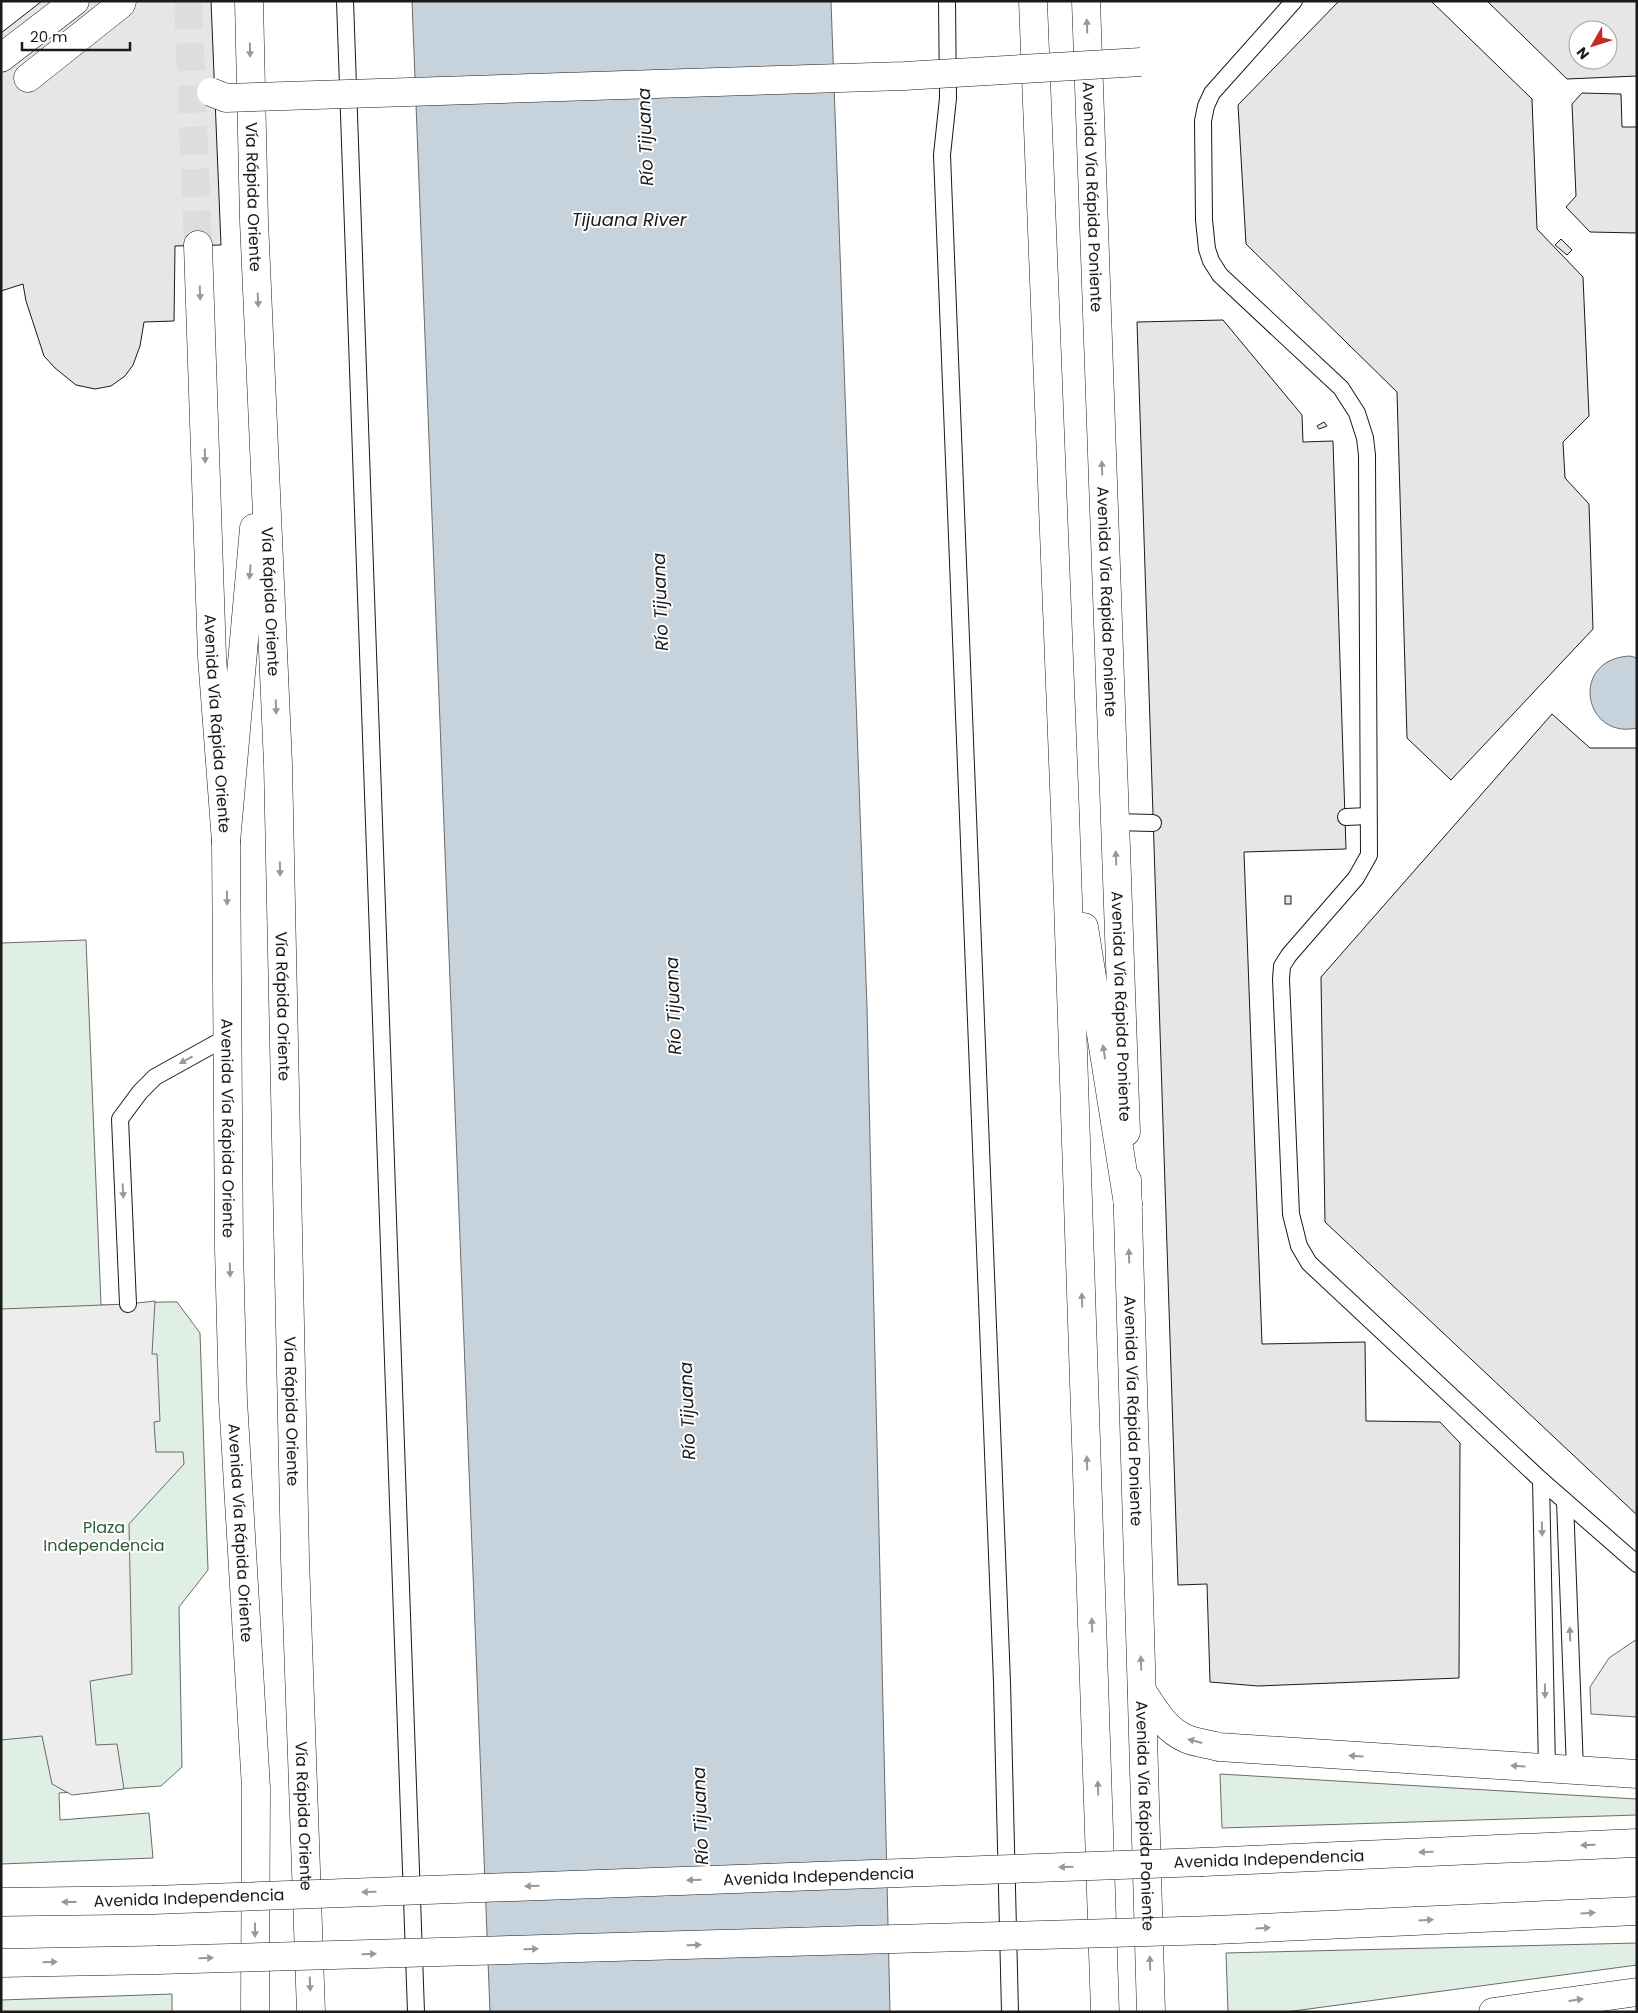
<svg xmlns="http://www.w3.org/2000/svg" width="1638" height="2013" font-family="Poppins,sans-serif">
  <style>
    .green { fill: #e0efe3; stroke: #6a6a6a }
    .parking { fill: #ededed; stroke: #6a6a6a }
    .water { fill: #c6d2dc; stroke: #6a6a6a }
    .building { fill: #e6e6e6; stroke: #1a1a1a; fill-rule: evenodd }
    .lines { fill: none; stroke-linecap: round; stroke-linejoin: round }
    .secondary-tunnel { stroke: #ddd; stroke-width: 28; stroke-dasharray: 28 14; stroke-linecap: butt }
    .lane-casing { stroke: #1a1a1a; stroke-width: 18 }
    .street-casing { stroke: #1a1a1a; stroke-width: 29 }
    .secondary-casing { stroke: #1a1a1a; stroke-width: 29 }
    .highway-casing { stroke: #1a1a1a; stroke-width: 29 }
    .lane { stroke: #fff; stroke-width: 16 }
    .street { stroke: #fff; stroke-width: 28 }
    .secondary { stroke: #fff; stroke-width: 28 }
    .highway { stroke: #fff; stroke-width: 28 }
    .street-bridge-casing { stroke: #1a1a1a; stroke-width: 29; stroke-linecap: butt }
    .secondary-bridge-casing { stroke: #1a1a1a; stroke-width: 29; stroke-linecap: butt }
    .street-bridge { stroke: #fff; stroke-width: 28 }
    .secondary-bridge { stroke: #fff; stroke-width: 28 }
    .oneway { fill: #989898 }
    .labels { text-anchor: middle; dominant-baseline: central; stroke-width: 4; stroke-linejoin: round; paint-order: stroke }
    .street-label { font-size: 16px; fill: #1a1a1a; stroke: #fff }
    .park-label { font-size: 16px; fill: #2b5a34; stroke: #fff }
    .water-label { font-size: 18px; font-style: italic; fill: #1a1a1a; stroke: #fff }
  </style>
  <rect width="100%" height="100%" fill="#fff"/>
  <g class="green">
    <path d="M 86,940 L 101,1305 C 127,1306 152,1301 177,1302 L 200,1333 L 208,1570 L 179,1607 L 182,1767 L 161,1786 L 59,1793 L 60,1820 L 149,1813 L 153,1858 L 1,1864 L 1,943 Z"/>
    <polygon points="1220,1774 1637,1799 1637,1815 1222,1828"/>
    <polygon points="1637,1943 1637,1965 1286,2012 1228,2012 1226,1953"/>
    <polygon points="172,1994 172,2012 1,2012 1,2000"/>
  </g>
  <g class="parking">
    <polygon points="155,1301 152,1354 157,1354 160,1421 154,1422 156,1452 183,1452 184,1464 129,1524 132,1674 90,1681 96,1745 117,1744 124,1789 72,1795 52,1784 42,1736 1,1740 1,1309 128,1304"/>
    <polygon points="1637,1639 1637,1717 1591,1714 1590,1687 1609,1658"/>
  </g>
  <g class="water">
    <polygon points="412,1 831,1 867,1007 890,2012 490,2012"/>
    <path d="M 1630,656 L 1637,658 L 1637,728 C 1583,740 1569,659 1630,656 Z"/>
  </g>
  <g class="building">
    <polygon points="42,1 211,1 221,245 175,246 174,321 144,322 140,346 133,365 125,376 111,386 95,389 76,385 55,368 44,356 26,301 23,284 1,291 1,33"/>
    <polygon points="1339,1 1431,1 1532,99 1537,229 1583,277 1589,416 1563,442 1565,478 1589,504 1593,629 1451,780 1407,738 1397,392 1246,244 1238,105"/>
    <path d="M 1487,1 L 1637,1 L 1637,76 L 1567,79 ZM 1578,30 L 1608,30 L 1608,60 L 1578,60 Z"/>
    <polygon points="1582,93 1621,94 1622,127 1637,127 1637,233 1590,232 1566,207 1576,196 1572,104"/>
    <polygon points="1561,239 1572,250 1567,255 1555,245"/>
    <polygon points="1223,320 1302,415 1303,442 1333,441 1346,849 1244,852 1262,1344 1365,1342 1366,1421 1440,1422 1460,1443 1459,1678 1258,1686 1210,1682 1207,1584 1178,1585 1137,322"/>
    <polygon points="1324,422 1327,426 1319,429 1317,426"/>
    <polygon points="1552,714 1590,748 1637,748 1637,1515 1325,1222 1321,977"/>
    <rect x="1285" y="896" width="6" height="8"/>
  </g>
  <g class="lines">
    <polyline class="secondary-tunnel" points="188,1 198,245"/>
    <defs>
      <g id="lane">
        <polyline points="345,1 416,2012"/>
        <polyline points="947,1 948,98 942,155 1002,1682 1010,2012"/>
        <polyline points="1294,1 1212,93 1206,106 1203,121 1204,220 1207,249 1211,261 1220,275 1341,388 1357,413 1365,438 1367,455 1369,855 1356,878 1289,955 1282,966 1281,979 1291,1214 1299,1246 1309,1263 1541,1480 1637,1564"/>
        <polyline points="1346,817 1368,816"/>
        <polyline points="1114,822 1153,823"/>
        <polyline points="128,1304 120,1119 140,1092 155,1077 229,1036"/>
        <polyline points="1541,1480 1547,1768"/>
        <polyline points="1565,1501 1575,1770"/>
      </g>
      <g id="street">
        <polyline points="1,58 75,1"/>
        <polyline points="28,78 121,4 122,1"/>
      </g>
      <g id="secondary">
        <path id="s1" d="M 1086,1 L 1126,1132"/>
        <path id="s2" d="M 198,245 L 212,657 L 226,842 L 229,1249 L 233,1400 L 256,1788 L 255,2012"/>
        <path id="s3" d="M 1127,1180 L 1151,2012"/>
        <path d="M 1142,1691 C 1154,1709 1165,1730 1187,1739 C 1197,1743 1209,1744 1219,1747 L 1637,1774"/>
        <polyline points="1203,1862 1637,1843"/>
        <polyline points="1,1902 153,1900"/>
        <polyline points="1215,1930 1637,1911"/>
        <polyline points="1,1963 158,1960"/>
        <polyline points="1493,2012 1637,1992"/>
      </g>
      <g id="highway">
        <path id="s4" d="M 249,1 L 254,221 L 278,764 L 295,1558 L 311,2012"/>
        <polyline points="1033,1 1065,811 1105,2012"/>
        <polyline points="226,842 254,528"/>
        <polyline points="1084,927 1128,1204"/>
      </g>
    </defs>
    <use href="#lane" class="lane-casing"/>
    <use href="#street" class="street-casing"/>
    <use href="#secondary" class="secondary-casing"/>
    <use href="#highway" class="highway-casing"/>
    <use href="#lane" class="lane"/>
    <use href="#street" class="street"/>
    <use href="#secondary" class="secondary"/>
    <use href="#highway" class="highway"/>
    <defs>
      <polyline id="street-bridge" points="211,92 226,98 904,76 1141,62"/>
      <g id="secondary-bridge">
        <path id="s5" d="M 153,1900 L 1203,1862"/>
        <polyline points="158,1960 1215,1930"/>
      </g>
    </defs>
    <use href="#street-bridge" class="street-bridge-casing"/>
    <use href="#secondary-bridge" class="secondary-bridge-casing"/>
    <use href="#street-bridge" class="street-bridge"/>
    <use href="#secondary-bridge" class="secondary-bridge"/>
  </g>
  <defs><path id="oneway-solid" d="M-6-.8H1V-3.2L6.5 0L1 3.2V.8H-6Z" transform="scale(1.25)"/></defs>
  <g class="oneway">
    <use href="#oneway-solid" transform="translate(1087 26) rotate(-92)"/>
    <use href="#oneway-solid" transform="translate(250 50) rotate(89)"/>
    <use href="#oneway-solid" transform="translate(200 293) rotate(88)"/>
    <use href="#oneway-solid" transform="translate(258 300) rotate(87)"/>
    <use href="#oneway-solid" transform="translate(205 456) rotate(88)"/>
    <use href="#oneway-solid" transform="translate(1102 468) rotate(-92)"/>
    <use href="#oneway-solid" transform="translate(250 572) rotate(95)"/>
    <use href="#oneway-solid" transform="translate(276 707) rotate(88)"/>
    <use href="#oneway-solid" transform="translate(1116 858) rotate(-92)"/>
    <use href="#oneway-solid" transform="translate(280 869) rotate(89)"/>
    <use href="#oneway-solid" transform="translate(227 898) rotate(89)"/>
    <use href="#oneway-solid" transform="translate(1104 1052) rotate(-99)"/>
    <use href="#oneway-solid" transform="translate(186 1060) rotate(151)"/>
    <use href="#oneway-solid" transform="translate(123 1191) rotate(87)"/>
    <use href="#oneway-solid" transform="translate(1129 1256) rotate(-92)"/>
    <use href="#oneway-solid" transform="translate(230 1270) rotate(88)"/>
    <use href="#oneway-solid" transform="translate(1082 1300) rotate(-92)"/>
    <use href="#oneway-solid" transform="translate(1087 1463) rotate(-92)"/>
    <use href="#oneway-solid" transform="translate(1542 1529) rotate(89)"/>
    <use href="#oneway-solid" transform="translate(1092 1625) rotate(-92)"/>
    <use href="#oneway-solid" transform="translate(1570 1634) rotate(-92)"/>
    <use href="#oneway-solid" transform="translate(1141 1663) rotate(-92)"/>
    <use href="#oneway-solid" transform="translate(1545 1691) rotate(89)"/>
    <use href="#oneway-solid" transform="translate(1195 1741) rotate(-165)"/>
    <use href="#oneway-solid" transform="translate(1356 1756) rotate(-176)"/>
    <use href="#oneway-solid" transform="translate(1518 1766) rotate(-176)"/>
    <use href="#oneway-solid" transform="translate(1098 1788) rotate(-92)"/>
    <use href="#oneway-solid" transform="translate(1588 1845) rotate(178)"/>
    <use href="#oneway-solid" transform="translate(1426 1852) rotate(178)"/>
    <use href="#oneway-solid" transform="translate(1066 1867) rotate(178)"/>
    <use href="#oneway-solid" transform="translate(694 1880) rotate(178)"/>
    <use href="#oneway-solid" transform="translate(532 1886) rotate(178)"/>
    <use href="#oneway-solid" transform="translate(369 1892) rotate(178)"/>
    <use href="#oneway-solid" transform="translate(69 1902) rotate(180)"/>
    <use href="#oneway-solid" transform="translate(1588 1913) rotate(-3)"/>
    <use href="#oneway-solid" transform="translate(1426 1920) rotate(-3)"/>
    <use href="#oneway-solid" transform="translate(1263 1928) rotate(-3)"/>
    <use href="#oneway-solid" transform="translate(255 1930) rotate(90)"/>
    <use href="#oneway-solid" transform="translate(694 1945) rotate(-2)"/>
    <use href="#oneway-solid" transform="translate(531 1949) rotate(-2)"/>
    <use href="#oneway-solid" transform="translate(369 1954) rotate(-2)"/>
    <use href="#oneway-solid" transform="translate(206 1958) rotate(-2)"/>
    <use href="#oneway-solid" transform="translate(50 1962) rotate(-1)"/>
    <use href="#oneway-solid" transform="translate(1150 1963) rotate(-92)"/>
    <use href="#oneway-solid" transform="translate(310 1984) rotate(88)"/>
    <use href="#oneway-solid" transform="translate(1576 2000) rotate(-8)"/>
  </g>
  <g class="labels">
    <g class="street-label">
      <text stroke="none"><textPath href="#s4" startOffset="196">Vía Rápida Oriente</textPath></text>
      <text stroke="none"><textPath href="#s1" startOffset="196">Avenida Vía Rápida Poniente</textPath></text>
      <text stroke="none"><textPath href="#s4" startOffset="601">Vía Rápida Oriente</textPath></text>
      <text stroke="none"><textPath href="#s1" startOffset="601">Avenida Vía Rápida Poniente</textPath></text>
      <text stroke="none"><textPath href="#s2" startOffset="479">Avenida Vía Rápida Oriente</textPath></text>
      <text stroke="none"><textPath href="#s4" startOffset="1006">Vía Rápida Oriente</textPath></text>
      <text stroke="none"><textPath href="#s1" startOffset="1006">Avenida Vía Rápida Poniente</textPath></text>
      <text stroke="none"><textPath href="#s2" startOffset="884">Avenida Vía Rápida Oriente</textPath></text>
      <text stroke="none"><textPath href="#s4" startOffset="1411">Vía Rápida Oriente</textPath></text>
      <text stroke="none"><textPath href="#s3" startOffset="231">Avenida Vía Rápida Poniente</textPath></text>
      <text stroke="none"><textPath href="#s2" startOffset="1289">Avenida Vía Rápida Oriente</textPath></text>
      <text stroke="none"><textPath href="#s4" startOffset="1816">Vía Rápida Oriente</textPath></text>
      <text stroke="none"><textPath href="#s3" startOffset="636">Avenida Vía Rápida Poniente</textPath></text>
      <text transform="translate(1269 1859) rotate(-2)">Avenida Independencia</text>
      <text stroke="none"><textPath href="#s5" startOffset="666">Avenida Independencia</textPath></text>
      <text transform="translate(189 1898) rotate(-2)">Avenida Independencia</text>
    </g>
    <g class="park-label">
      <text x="104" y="1527">Plaza<tspan x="104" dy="18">Independencia</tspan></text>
    </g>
    <g class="water-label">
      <text transform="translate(645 137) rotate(-92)">Río Tijuana</text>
      <text x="629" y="219">Tijuana River</text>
      <text transform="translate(660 602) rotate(-92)">Río Tijuana</text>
      <text transform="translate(673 1006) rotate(-92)">Río Tijuana</text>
      <text transform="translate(687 1411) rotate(-92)">Río Tijuana</text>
      <text transform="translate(700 1816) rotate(-92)">Río Tijuana</text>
    </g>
  </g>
  <rect width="1638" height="2013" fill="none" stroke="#1a1a1a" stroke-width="5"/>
  <g transform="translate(1593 45) rotate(231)"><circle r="24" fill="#ffffff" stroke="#a3a3a3"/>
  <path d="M0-4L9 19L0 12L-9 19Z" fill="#c62828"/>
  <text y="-8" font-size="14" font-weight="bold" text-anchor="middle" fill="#1a1a1a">N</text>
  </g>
  <path d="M22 42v8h108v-8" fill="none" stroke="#1a1a1a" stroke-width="2.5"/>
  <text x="30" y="42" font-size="15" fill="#1a1a1a" stroke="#ffffff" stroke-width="4" paint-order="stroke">20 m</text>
</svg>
